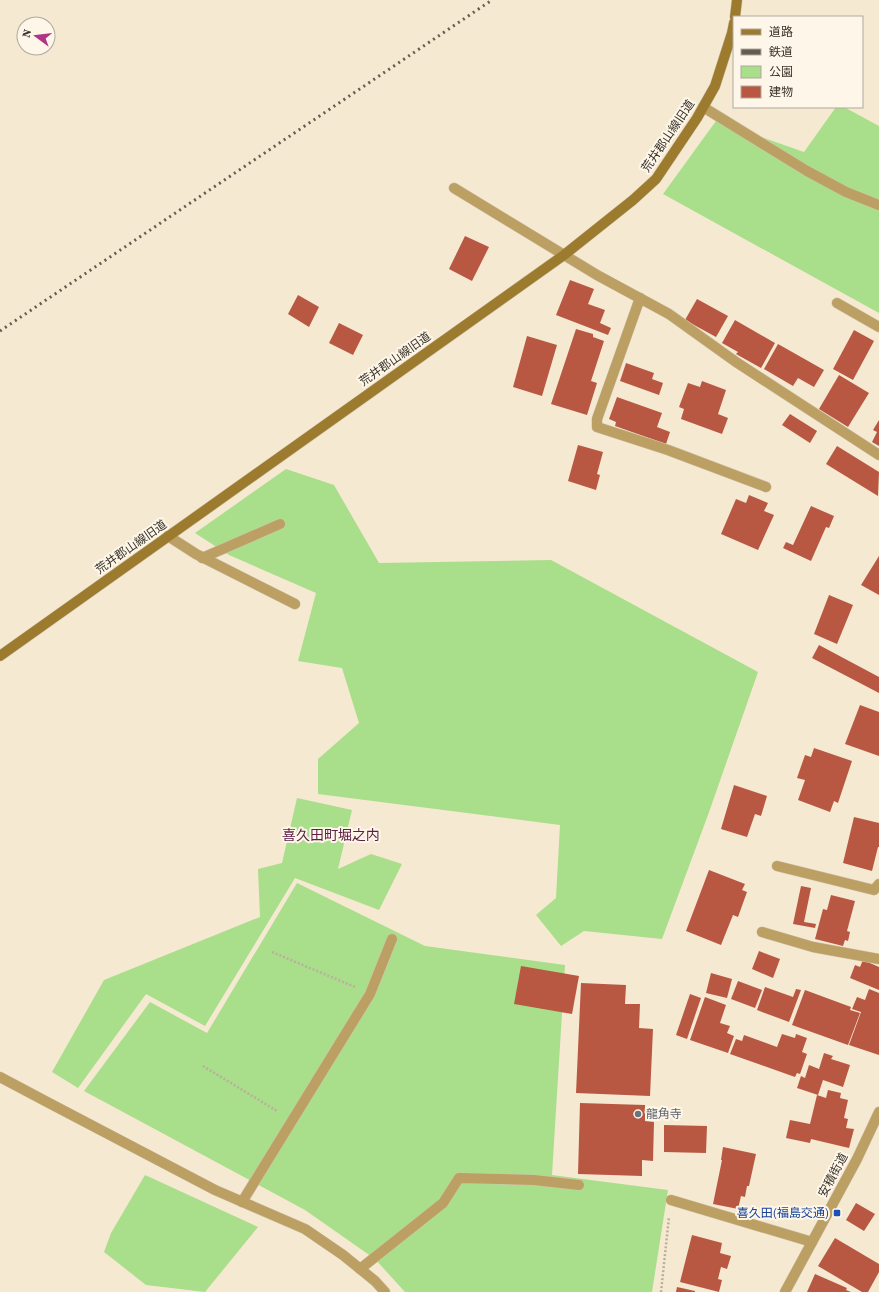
<svg xmlns="http://www.w3.org/2000/svg" width="879" height="1292" font-family="'Source Serif 4','Noto Sans JP',serif">
  <style>
    .green { fill: #a9de8b }
    .building { fill: #b85843 }
    .lines { fill: none; stroke-linecap: round; stroke-linejoin: round }
    .lane-casing { stroke: #d0c5b0; stroke-width: 11 }
    .street-casing { stroke: #d0c5b0; stroke-width: 11 }
    .secondary-casing { stroke: #d0c5b0; stroke-width: 11 }
    .path { stroke: #baaf9d; stroke-width: 2.5; stroke-dasharray: 2 2; stroke-linecap: butt }
    .lane { stroke: #bc9f63; stroke-width: 10 }
    .street { stroke: #bc9f63; stroke-width: 10 }
    .secondary { stroke: #9d7b2e; stroke-width: 10 }
    .rail { stroke: #635c50; stroke-width: 3; stroke-dasharray: 2 4; stroke-linecap: butt }
    .worship-dot { fill: #6b7280; stroke: #fef7e9; stroke-width: 1.5 }
    .transit-dot { fill: #1a4fb4; stroke: #fef7e9; stroke-width: 1.5 }
    .labels { text-anchor: middle; dominant-baseline: central; stroke-width: 4; stroke-linejoin: round; paint-order: stroke }
    .street-label { font-size: 12px; fill: #38332a; stroke: #fef7e9 }
    .worship-label { font-size: 12px; fill: #5b616d; stroke: #fef7e9; text-anchor: start }
    .transit-label { font-size: 12px; fill: #164399; stroke: #fef7e9; text-anchor: end }
    .quarter-label { font-size: 14px; fill: #5c2046; stroke: #fef7e9 }
  </style>
  <rect width="100%" height="100%" fill="#f6e9d2"/>
  <g class="green">
    <polygon points="836,107 844,107 879,126 879,313 663,194 716,121 804,152"/>
    <polygon points="286,469 334,485 379,563 551,560 758,672 708,815 662,939 584,931 561,946 536,915 556,898 560,825 318,794 318,759 359,723 342,668 298,661 316,593 229,555 195,533"/>
    <polygon points="297,798 352,810 338,869 371,854 402,864 379,910 295,878 205,1026 146,994 78,1088 52,1072 104,980 260,917 258,869 282,863"/>
    <polygon points="297,883 425,946 565,965 552,1175 668,1190 652,1292 405,1292 375,1259 305,1210 84,1091 150,1002 207,1033"/>
    <polygon points="145,1175 258,1227 205,1292 146,1285 104,1252 111,1233"/>
  </g>
  <g class="building">
    <polygon points="465,236 489,247 472,281 449,269"/>
    <polygon points="570,280 594,289 588,304 605,310 600,323 611,328 608,335 556,315"/>
    <polygon points="298,295 319,307 309,327 288,314"/>
    <polygon points="697,299 728,316 716,337 685,320"/>
    <polygon points="735,320 775,343 761,368 736,354 738,352 722,343"/>
    <polygon points="339,323 363,335 353,355 329,343"/>
    <polygon points="576,329 593,334 593,337 604,341 591,381 597,383 587,415 551,404"/>
    <polygon points="854,330 874,341 853,380 833,369"/>
    <polygon points="527,336 557,345 542,396 513,387"/>
    <polygon points="778,344 824,370 814,387 798,378 793,386 764,369"/>
    <polygon points="626,363 654,373 652,379 663,383 659,395 620,381"/>
    <polygon points="839,375 869,393 848,427 819,409"/>
    <polygon points="702,381 726,390 718,414 728,418 722,434 681,419 684,409 679,407 688,383 700,387"/>
    <polygon points="617,397 662,413 657,427 670,432 666,444 615,426 616,422 609,419"/>
    <polygon points="790,414 817,431 810,443 782,425"/>
    <polygon points="879,420 879,446 872,442 877,432 873,430"/>
    <polygon points="578,445 603,452 597,474 600,475 596,490 568,481"/>
    <polygon points="837,446 879,472 878,496 826,464"/>
    <polygon points="749,495 768,503 764,511 774,515 758,550 721,534 736,499 746,503"/>
    <polygon points="811,506 834,516 829,528 826,527 811,561 783,548 786,542 793,545"/>
    <polygon points="879,556 879,595 861,585"/>
    <polygon points="829,595 853,605 837,644 814,634"/>
    <polygon points="819,645 879,677 879,693 812,658"/>
    <polygon points="860,705 879,712 879,756 845,744"/>
    <polygon points="814,748 852,761 838,803 834,801 830,812 798,800 805,780 797,778 805,755 811,757"/>
    <polygon points="734,785 767,796 761,816 755,814 747,837 721,829"/>
    <polygon points="854,817 879,823 879,847 878,847 872,871 843,863"/>
    <polygon points="709,870 745,884 742,890 747,892 738,917 733,915 721,945 686,931"/>
    <polygon points="801,886 811,888 804,922 816,924 815,928 793,924"/>
    <polygon points="831,895 855,901 847,931 850,932 848,941 845,940 843,946 815,939 823,909 827,910"/>
    <polygon points="759,951 780,959 773,978 752,969"/>
    <polygon points="863,960 879,967 879,990 850,978 855,965 860,967"/>
    <polygon points="521,966 579,976 572,1014 514,1004"/>
    <polygon points="711,973 732,979 727,998 706,993"/>
    <polygon points="738,981 762,990 755,1008 731,999"/>
    <polygon points="581,983 626,985 625,1004 640,1004 639,1028 653,1029 650,1096 576,1093"/>
    <polygon points="765,987 793,997 796,989 801,990 789,1022 757,1010"/>
    <polygon points="869,989 879,993 879,1055 849,1045 861,1012 852,1009 857,997 865,1000"/>
    <polygon points="805,990 851,1007 850,1010 860,1013 848,1045 792,1025"/>
    <polygon points="690,994 701,998 687,1039 676,1035"/>
    <polygon points="705,997 726,1005 720,1023 730,1026 727,1033 734,1036 728,1053 690,1040"/>
    <polygon points="782,1034 795,1038 796,1034 807,1038 802,1052 807,1054 800,1074 797,1073 795,1077 730,1054 736,1039 742,1041 744,1035 777,1047"/>
    <polygon points="824,1053 833,1056 831,1059 850,1065 843,1087 823,1080 818,1095 797,1088 801,1076 805,1078 809,1065 819,1069"/>
    <polygon points="828,1090 841,1093 840,1098 848,1100 844,1118 848,1119 846,1128 854,1129 849,1148 811,1139 810,1143 786,1138 790,1120 810,1124 817,1095 826,1098"/>
    <polygon points="580,1103 645,1105 645,1121 654,1122 653,1161 642,1160 642,1176 578,1174"/>
    <polygon points="664,1125 707,1126 706,1153 664,1152"/>
    <polygon points="723,1147 756,1154 749,1186 747,1186 745,1197 741,1196 738,1209 713,1204 722,1160 721,1160"/>
    <polygon points="856,1203 875,1214 864,1231 846,1220"/>
    <polygon points="692,1235 722,1243 720,1253 731,1256 727,1269 721,1267 718,1279 722,1280 719,1292 680,1282"/>
    <polygon points="835,1238 879,1264 879,1272 868,1292 862,1292 818,1266"/>
    <polygon points="815,1274 847,1288 846,1290 851,1292 807,1292"/>
    <polygon points="677,1287 695,1291 695,1292 676,1292"/>
  </g>
  <g class="lines">
    <defs>
      <polyline id="lane" points="360,1269 443,1203 459,1178 534,1180 579,1185"/>
      <g id="street">
        <polyline points="703,107 807,171 846,192 879,205"/>
        <polyline points="454,188 597,275 669,314 736,362 879,455"/>
        <polyline points="640,298 597,419 597,427 668,450 766,487"/>
        <polyline points="837,303 879,327"/>
        <polyline points="168,536 196,554 295,604"/>
        <polyline points="202,558 280,524"/>
        <polyline points="777,866 874,890 879,884"/>
        <polyline points="762,932 813,947 879,959"/>
        <polyline points="0,1077 49,1103 215,1190 305,1229 343,1255 375,1281 385,1292"/>
        <polyline points="671,1200 812,1242"/>
        <polyline points="242,1202 370,994 392,939"/>
        <polyline points="785,1292 857,1159 879,1112"/>
      </g>
      <g id="secondary">
        <polyline points="735,17 737,0"/>
        <polyline points="0,656 564,255 633,200 656,179 697,118 715,86 732,33 734,23"/>
      </g>
    </defs>
    <use href="#lane" class="lane-casing"/>
    <use href="#street" class="street-casing"/>
    <use href="#secondary" class="secondary-casing"/>
    <g class="path">
      <polyline points="272,952 355,987"/>
      <polyline points="203,1066 277,1111"/>
      <polyline points="661,1292 669,1217"/>
    </g>
    <use href="#lane" class="lane"/>
    <use href="#street" class="street"/>
    <use href="#secondary" class="secondary"/>
    <polyline class="rail" points="0,331 492,0"/>
  </g>
  <circle class="worship-dot" cx="638" cy="1114" r="4"/>
  <rect class="transit-dot" x="833" y="1209" width="8" height="8" rx="2"/>
  <g class="labels">
    <g class="street-label">
      <text transform="translate(668 136) rotate(-56)">荒井郡山線旧道</text>
      <text transform="translate(395 359) rotate(-35)">荒井郡山線旧道</text>
      <text transform="translate(131 547) rotate(-35)">荒井郡山線旧道</text>
      <text transform="translate(833 1175) rotate(-62)">安積街道</text>
    </g>
    <g class="worship-label">
      <text x="646" y="1114">龍角寺</text>
    </g>
    <g class="transit-label">
      <text x="829" y="1213">喜久田(福島交通)</text>
    </g>
    <g class="quarter-label">
      <text x="331" y="835">喜久田町堀之内</text>
    </g>
  </g>
  <rect x="733" y="16" width="130" height="92" fill="#fef7e9" stroke="#afa99d"/>
  <rect x="741" y="29" width="20" height="6" fill="#9d7b2e" stroke="#afa99d"/>
  <text x="769" y="36" font-size="12" fill="#38332a">道路</text>
  <rect x="741" y="49" width="20" height="6" fill="#635c50" stroke="#afa99d"/>
  <text x="769" y="56" font-size="12" fill="#38332a">鉄道</text>
  <rect x="741" y="66" width="20" height="12" fill="#a9de8b" stroke="#afa99d"/>
  <text x="769" y="76" font-size="12" fill="#38332a">公園</text>
  <rect x="741" y="86" width="20" height="12" fill="#b85843" stroke="#afa99d"/>
  <text x="769" y="96" font-size="12" fill="#38332a">建物</text>
  <g transform="translate(36 36) rotate(285)"><circle r="19" fill="#fef7e9" stroke="#afa99d"/>
  <path d="M0-3L7 15L0 10L-7 15Z" fill="#b13586"/>
  <text y="-6" font-size="11" font-weight="bold" text-anchor="middle" fill="#38332a">N</text>
  </g>
</svg>
